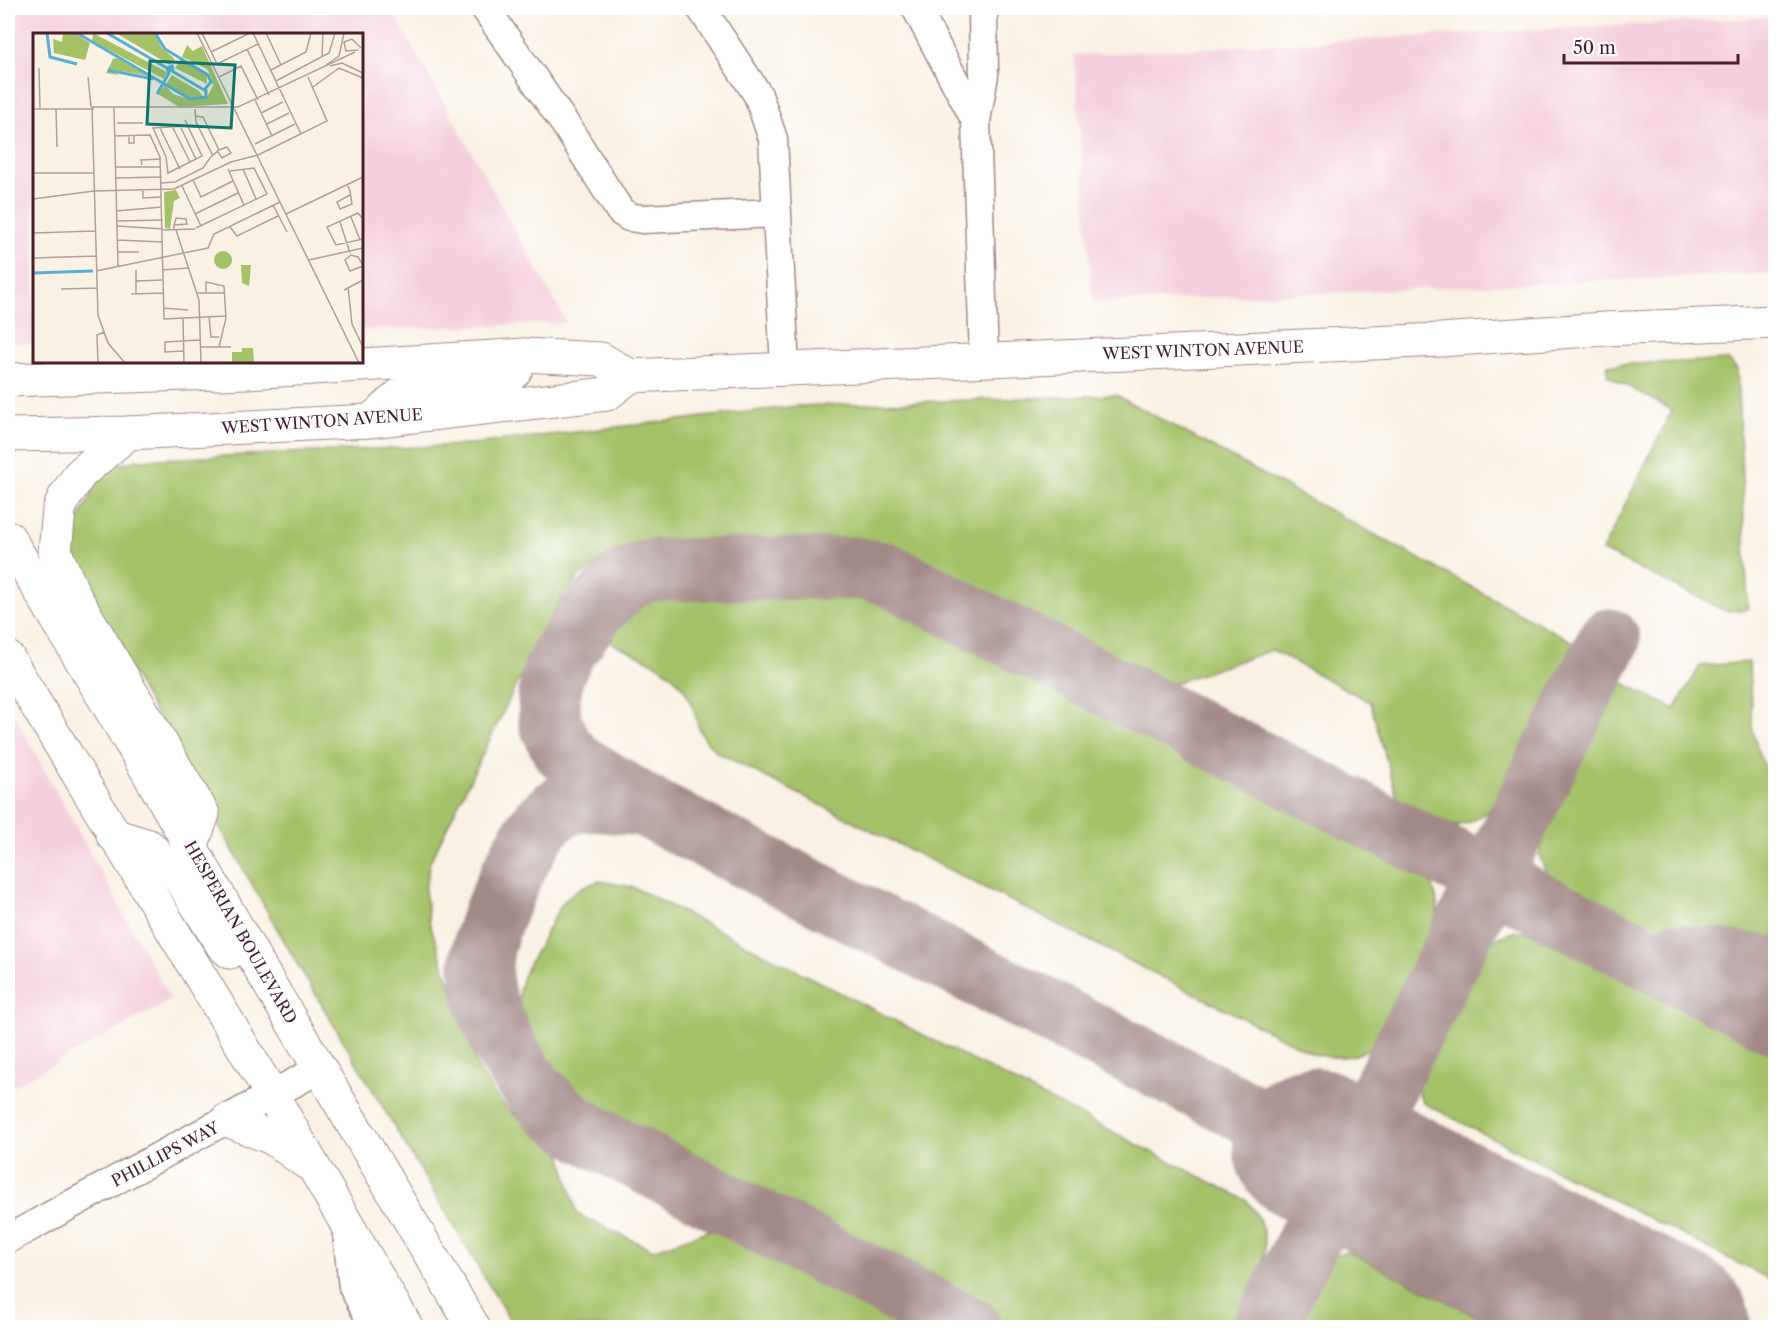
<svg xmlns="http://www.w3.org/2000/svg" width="1783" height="1335" font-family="'Libre Caslon Text',serif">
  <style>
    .built { fill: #f4cfdd }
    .green { fill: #a5c269; stroke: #78704a; stroke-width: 1.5 }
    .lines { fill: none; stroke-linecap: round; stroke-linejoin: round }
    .taxiway { stroke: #a28887; stroke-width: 63 }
    .runway { stroke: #a28887; stroke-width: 156 }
    .minor-casing { stroke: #a28887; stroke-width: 31 }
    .secondary-casing { stroke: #a28887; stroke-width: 35 }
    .primary-casing { stroke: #a28887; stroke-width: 35 }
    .minor { stroke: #fff; stroke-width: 28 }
    .secondary { stroke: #fff; stroke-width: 33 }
    .primary { stroke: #fff; stroke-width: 33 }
    .labels { text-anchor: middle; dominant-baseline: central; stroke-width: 5; stroke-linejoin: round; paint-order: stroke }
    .street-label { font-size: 16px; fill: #4a1f2b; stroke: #fff }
    .inset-river { fill: none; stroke: #56b0d4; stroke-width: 3 }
    .inset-road { fill: none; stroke: #b39d99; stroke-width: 1.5 }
    .view { fill: #0f766e; fill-opacity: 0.15; stroke: #0f766e; stroke-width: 3 }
    .inset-edge { fill: none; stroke: #4a1f2b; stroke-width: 3 }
  </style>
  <rect width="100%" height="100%" fill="#fff"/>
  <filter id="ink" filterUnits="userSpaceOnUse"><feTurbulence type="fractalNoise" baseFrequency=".0167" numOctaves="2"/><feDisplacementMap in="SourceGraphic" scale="12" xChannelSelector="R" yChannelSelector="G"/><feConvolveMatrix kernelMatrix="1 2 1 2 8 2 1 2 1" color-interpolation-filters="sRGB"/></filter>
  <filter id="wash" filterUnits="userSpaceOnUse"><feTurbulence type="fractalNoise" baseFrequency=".008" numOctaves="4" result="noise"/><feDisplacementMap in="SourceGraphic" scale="24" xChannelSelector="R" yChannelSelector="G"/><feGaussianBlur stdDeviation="1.35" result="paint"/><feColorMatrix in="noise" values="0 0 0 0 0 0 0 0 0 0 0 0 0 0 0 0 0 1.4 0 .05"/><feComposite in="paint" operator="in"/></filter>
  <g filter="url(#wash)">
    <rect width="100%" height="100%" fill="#f9f1e3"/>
    <g class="built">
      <polygon points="8,8 391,8 567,323 362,330 362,34 34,34 34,344 8,343"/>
      <polygon points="1775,17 1775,273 1093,303 1074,55"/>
      <polygon points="8,704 171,1000 8,1089"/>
    </g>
    <g class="green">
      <polygon points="1728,360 1737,369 1748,609 1726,611 1602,551 1672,410 1607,375 1608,365"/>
      <path d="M 1116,395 L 1577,644 L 1497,801 C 1467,837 1436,828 1400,808 L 1370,702 L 1272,650 L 1172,684 L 1156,683 L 898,551 L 856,543 L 651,544 L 624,549 L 602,560 L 580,576 L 566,592 L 547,622 L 430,862 L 425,890 L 429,921 L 477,1065 C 498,1106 517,1122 558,1142 L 577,1214 L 653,1250 L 722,1226 L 916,1327 L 514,1327 L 295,960 L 85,590 C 71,549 67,533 92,495 L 85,488 L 113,466 L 138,460 L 463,445 L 799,406 Z"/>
      <path d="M 853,587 L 875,589 L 1419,865 C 1436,884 1441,906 1435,931 C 1420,960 1389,1042 1360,1053 C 1346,1059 1328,1058 1314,1054 L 718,753 C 691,728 702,724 688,696 C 674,667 639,656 612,643 C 609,619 630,601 648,590 Z"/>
      <polygon points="1749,662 1752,726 1759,755 1775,786 1775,945 1635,929 1558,888 1548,878 1539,855 1550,813 1617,680 1675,709 1700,666"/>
      <path d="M 600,881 L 632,887 L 653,897 L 1246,1200 C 1285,1245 1255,1283 1232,1327 L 1014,1327 L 584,1110 C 551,1085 518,1038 519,994 C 520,974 536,953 545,935 C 560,905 565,890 600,881 Z"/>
      <path d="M 1512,932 L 1524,932 L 1541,937 L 1775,1056 L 1775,1282 L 1425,1104 C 1414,1091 1417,1078 1423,1063 L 1477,955 L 1492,940 Z"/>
      <polygon points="1347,1252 1351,1253 1498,1327 1292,1327 1327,1261 1335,1255"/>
    </g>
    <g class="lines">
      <g class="taxiway">
        <path d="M 645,806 C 562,793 549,800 512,874 C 499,902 483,934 481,965 C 479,1009 516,1073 547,1103 C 559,1115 572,1124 587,1133 L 970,1328"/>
        <polyline points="1673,954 1776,968"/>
        <path d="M 1265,1116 C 1313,1136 1345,1135 1381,1094"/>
        <path d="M 1263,1125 C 1289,1140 1320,1168 1320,1201 C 1319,1213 1314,1225 1310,1237 C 1341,1194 1366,1193 1416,1197 C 1383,1159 1366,1147 1381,1094 L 1609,640"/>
        <polyline points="1311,1145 645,806 577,764 562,748 550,722 549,697 553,674 563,653 595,609 627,579 650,570 854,568 885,573 1776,1023"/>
        <polyline points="1264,1328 1310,1237"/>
      </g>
      <polyline class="runway" points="1311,1145 1673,1328"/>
    </g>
  </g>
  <g filter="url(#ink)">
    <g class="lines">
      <defs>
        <g id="minor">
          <polyline points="485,8 567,127 620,211 629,217 642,219 775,213"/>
          <polyline points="701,8 758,95 773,139 785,367"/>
          <polyline points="916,8 976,121"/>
          <polyline points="983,8 984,75 976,121 984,359"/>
          <polyline points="346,1224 353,1287 375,1328"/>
          <polyline points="8,1239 321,1068"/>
        </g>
        <g id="secondary">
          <polyline points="8,380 247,372 524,355 601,359 630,376 1440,340 1605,329 1776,322"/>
          <polyline points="376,416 400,395 439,388 500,383 515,371 524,355"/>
          <polyline points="8,435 128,433 370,421 607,394 630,376"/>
        </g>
        <g id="primary">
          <polyline points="128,433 80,474 64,498 59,510 55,552 75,597 203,814 191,847"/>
          <polyline points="8,537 147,770 267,980 474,1328"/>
          <polyline points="8,658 272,1095 407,1328"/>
          <polyline points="113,835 149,846 179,877 223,946 230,952"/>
          <polyline points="227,1120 272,1138 307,1163"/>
        </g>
      </defs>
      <use href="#minor" class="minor-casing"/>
      <use href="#secondary" class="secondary-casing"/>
      <use href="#primary" class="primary-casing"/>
      <use href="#minor" class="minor"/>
      <use href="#secondary" class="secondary"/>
      <use href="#primary" class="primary"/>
    </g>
  </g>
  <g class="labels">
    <g class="street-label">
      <text transform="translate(1203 350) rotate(-2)">WEST WINTON AVENUE</text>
      <text transform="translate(322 421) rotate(-4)">WEST WINTON AVENUE</text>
      <text transform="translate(241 932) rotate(60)">HESPERIAN BOULEVARD</text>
      <text transform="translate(165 1154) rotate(-28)">PHILLIPS WAY</text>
    </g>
  </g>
  <g transform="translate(33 33)">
    <rect width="330" height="330" fill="#f9f1e3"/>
    <path d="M 30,0 L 41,0 L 57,10 L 52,27 L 21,20 L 20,6 L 29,9 ZM 60,0 L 134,39 L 131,46 L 59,8 ZM 83,0 L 121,0 L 129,15 L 142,26 L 137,32 ZM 154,12 L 160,18 L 169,13 L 195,71 L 146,74 L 125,61 L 132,52 L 140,61 L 158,67 L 174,64 L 180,53 L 178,44 L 174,36 L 149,24 ZM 84,25 L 116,43 L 76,36 L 86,42 L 73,40 L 80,26 ZM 148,26 L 174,42 L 174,51 L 142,35 ZM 139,42 L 166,58 L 171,65 L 158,65 L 133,51 ZM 143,157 L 147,165 L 141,168 L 137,196 L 132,195 L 131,159 ZM181 227a9 9 0 1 1 18 0a9 9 0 1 1-18 0ZM 208,232 L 218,232 L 216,253 L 209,250 ZM 209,315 L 220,315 L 221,330 L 199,330 L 199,319 L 209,319 Z" fill="#a5c269"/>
    <path class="inset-river" d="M 14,0 L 17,24 L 44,31M 44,0 L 157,66 L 173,64 L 173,58 L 139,38M 74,0 L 139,38M 122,0 L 132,16 L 175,42 L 178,49 L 172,56M 75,37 L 120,46M 124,61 L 136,40 L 134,35 L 139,33 L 140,37M 0,240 L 60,238"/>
    <path class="inset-road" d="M 164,0 L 326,330M 169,0 L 184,31M 220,0 L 268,101M 233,0 L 248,32M 214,16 L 236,62M 325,17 L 313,18 L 311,9 L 319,6 L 328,15M 178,19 L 217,0M 289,24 L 290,0M 184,31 L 225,11M 293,32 L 306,23 L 311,0M 297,33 L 309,30 L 330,40M 6,35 L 7,76M 238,37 L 273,19 L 278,0M 55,44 L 58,74M 186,44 L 208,33 L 225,67M 243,48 L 296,20 L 302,0M 280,54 L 306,35 L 330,45M 222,67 L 239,103M 81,75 L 85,233M 0,76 L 61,76M 23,76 L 24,114M 162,76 L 163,89 L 180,123M 228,80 L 250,69M 162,83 L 170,84 L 186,117M 152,87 L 169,123 L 135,140 L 133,124 L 120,95 L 155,93M 84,90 L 110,90M 234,91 L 256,80M 127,95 L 147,136M 140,95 L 157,129M 148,95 L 163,126M 96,102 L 96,110 L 101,110 L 101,102M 81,103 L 117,102 L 127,124 L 131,286 L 193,283M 222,111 L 262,91M 225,122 L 294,88 L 275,44M 109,132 L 108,127 L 128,126M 82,134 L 128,134M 195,136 L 211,172M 210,136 L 223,166M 0,140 L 61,140M 83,145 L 129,144M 160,147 L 168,164 L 200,148M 128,150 L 142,149 L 170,135 L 177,125 L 186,117 L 194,114 L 198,120 L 189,125 L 185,119M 314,151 L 317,158 L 319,171 L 307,176 L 304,169 L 317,162M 149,153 L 168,193M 110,157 L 110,165 L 129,164M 0,166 L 61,158 L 141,156 L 198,129 L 225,122M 240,172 L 254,199M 83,178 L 129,174M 162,181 L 205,160M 253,181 L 330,144M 318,184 L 327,207M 330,186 L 325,180 L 294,194 L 303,212 L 330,206M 84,188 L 130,187M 307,189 L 317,220M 84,193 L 130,196M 197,194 L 204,203 L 245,183M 163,195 L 234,161 L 221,135 L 197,138M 130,197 L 162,196M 141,197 L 141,192 L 143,186 L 143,185 L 153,186 L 154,191 L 141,192M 143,197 L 166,267 L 168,330M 0,200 L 62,198M 84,207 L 130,209M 85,219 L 106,219M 0,225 L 63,223M 276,227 L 330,215M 330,232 L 325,224 L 318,222 L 312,227 L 317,238 L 330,233M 103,237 L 103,260M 129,237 L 155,235M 63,238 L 175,215 L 181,201 L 247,169M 103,248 L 129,247M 315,254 L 319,291 L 330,314M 28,256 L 64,255M 311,257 L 330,247M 173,259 L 173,249 L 191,253 L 193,285 L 186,314M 164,260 L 191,260M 98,261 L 130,260M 130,275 L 155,277M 176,283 L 178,304 L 186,304M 150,286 L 151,330M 168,314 L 198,314M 151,318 L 132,319 L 132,309 L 167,307M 65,330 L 64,302 L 71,299M 92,330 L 75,310 L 65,282 L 59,74 L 205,74 L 322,19"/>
    <path class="view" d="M 117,28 L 202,32 L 198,95 L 114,91 Z"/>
    <rect width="330" height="330" class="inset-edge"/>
  </g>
  <rect width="1783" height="1335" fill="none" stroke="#fff" stroke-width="30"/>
  <path d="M1564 54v9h174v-9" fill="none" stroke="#4a1f2b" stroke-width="3"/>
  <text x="1573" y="54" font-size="18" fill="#4a1f2b" stroke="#ffffff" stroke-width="4.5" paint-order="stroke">50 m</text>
</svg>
